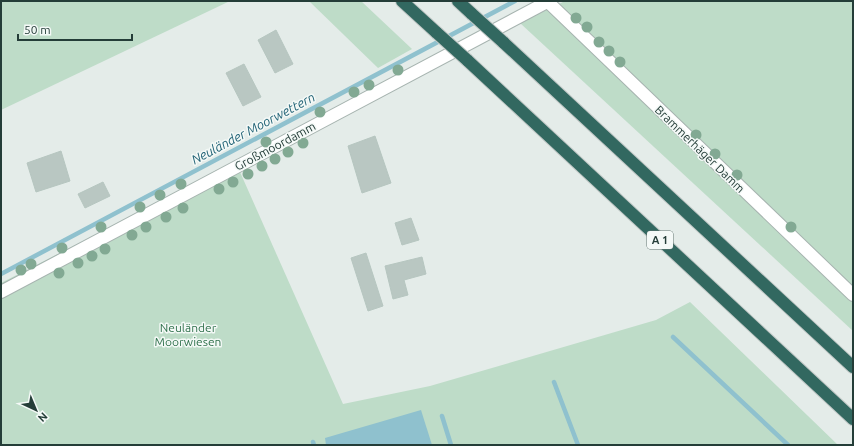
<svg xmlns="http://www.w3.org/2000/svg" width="854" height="446" font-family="Ubuntu,sans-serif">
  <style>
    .green { fill: #bedcc8 }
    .water { fill: #8fc1ce }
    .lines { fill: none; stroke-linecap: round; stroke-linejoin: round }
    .stream { stroke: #8fc1ce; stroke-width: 4.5 }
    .building { fill: #b9c7c2; stroke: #b6c6c0 }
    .minor-casing { stroke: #a7b4b0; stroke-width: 14 }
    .tertiary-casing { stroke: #a7b4b0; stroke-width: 14 }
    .motorway-casing { stroke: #c2c9c7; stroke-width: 14 }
    .minor { stroke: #fff; stroke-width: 12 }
    .tertiary { stroke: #fff; stroke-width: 12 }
    .motorway { stroke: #326860; stroke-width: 12 }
    .motorway-bridge-casing { stroke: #c2c9c7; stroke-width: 14; stroke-linecap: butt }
    .motorway-bridge { stroke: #326860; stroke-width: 12 }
    .tree { fill: #82a993 }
    .labels { text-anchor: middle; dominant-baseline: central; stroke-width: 3; stroke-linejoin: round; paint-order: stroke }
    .shield { fill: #f4f9f7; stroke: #627571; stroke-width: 1 }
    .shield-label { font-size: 11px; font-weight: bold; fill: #243d38 }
    .street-label { font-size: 12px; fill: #243d38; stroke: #f4f9f7 }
    .park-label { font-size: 12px; fill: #31724d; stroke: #f4f9f7 }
    .water-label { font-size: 13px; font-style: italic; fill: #226376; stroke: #f4f9f7 }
  </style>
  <rect width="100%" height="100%" fill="#e4ece9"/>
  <g class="green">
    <polygon points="1,1 230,1 1,110"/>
    <polygon points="309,1 361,1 412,49 378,68"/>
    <polygon points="565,1 853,1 853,331 520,23"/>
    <polygon points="236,163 343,404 430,386 656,320 690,302 838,445 1,445 1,283"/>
  </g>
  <polygon class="water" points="421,410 432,445 326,445 325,438"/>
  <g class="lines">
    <g class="stream">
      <polyline points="1,274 515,1"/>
      <polyline points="673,337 788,445"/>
      <polyline points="554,382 578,445"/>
      <polyline points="442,416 451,445"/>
      <polyline points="313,442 314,445"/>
    </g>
  </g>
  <g class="building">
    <polygon points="276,30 293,64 275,73 258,40"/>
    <polygon points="244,64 261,97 243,106 226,73"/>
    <polygon points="375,136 391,183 362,193 348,146"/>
    <polygon points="61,151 70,181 36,192 27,163"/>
    <polygon points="103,182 110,196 85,208 78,194"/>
    <polygon points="411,218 419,240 402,245 395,223"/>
    <polygon points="366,253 383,306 368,311 351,258"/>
    <polygon points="422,257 426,274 404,280 408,295 393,299 385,266"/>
  </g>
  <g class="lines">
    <defs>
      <polyline id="minor" points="548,2 853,295"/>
      <polyline id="tertiary" points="1,292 549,1"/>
      <g id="motorway">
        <polyline points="402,1 437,33"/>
        <polyline points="458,1 472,14"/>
        <polyline points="503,42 853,367"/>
        <polyline points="467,60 853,419"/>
      </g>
    </defs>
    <use href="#minor" class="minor-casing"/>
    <use href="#tertiary" class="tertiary-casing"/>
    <use href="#motorway" class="motorway-casing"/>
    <use href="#minor" class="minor"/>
    <use href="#tertiary" class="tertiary"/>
    <use href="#motorway" class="motorway"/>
    <defs>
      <g id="motorway-bridge">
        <polyline points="472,14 503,42"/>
        <polyline points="437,33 467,60"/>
      </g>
    </defs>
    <use href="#motorway-bridge" class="motorway-bridge-casing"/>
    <use href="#motorway-bridge" class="motorway-bridge"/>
  </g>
  <g class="tree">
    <circle cx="576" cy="18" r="5.5"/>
    <circle cx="587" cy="27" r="5.5"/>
    <circle cx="599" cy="42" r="5.5"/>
    <circle cx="609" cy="51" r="5.5"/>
    <circle cx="620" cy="62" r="5.5"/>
    <circle cx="398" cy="70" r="5.5"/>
    <circle cx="369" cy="85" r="5.5"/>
    <circle cx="354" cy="92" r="5.5"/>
    <circle cx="320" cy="112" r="5.5"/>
    <circle cx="696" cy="135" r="5.5"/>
    <circle cx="266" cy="142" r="5.5"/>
    <circle cx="303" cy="143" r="5.5"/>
    <circle cx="288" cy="152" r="5.5"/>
    <circle cx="715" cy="154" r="5.5"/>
    <circle cx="275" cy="159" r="5.5"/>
    <circle cx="262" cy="166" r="5.5"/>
    <circle cx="248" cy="174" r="5.5"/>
    <circle cx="737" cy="175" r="5.5"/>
    <circle cx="233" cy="182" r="5.5"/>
    <circle cx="181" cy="184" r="5.5"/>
    <circle cx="219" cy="189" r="5.5"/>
    <circle cx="160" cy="195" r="5.5"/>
    <circle cx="140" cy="207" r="5.5"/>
    <circle cx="183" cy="208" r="5.5"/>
    <circle cx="166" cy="217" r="5.5"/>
    <circle cx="101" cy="227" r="5.5"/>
    <circle cx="146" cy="227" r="5.5"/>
    <circle cx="791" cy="227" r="5.5"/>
    <circle cx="132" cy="235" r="5.5"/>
    <circle cx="62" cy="248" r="5.5"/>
    <circle cx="105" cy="249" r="5.5"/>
    <circle cx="92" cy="256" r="5.5"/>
    <circle cx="78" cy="263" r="5.5"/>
    <circle cx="31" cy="264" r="5.5"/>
    <circle cx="21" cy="270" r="5.5"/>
    <circle cx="59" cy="273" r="5.5"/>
  </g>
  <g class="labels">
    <rect class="shield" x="647" y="231" width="26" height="18" rx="3"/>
    <g class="shield-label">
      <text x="660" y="240">A 1</text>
    </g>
    <g class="street-label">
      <text transform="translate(275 146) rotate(-28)">Großmoordamm</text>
      <text transform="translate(700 149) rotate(44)">Brammerhäger Damm</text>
    </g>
    <g class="park-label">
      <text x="188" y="327">Neuländer<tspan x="188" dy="14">Moorwiesen</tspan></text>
    </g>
    <g class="water-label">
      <text transform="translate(253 128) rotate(-28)">Neuländer Moorwettern</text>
    </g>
  </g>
  <rect width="854" height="446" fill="none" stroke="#243d38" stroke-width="4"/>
  <g transform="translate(36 410) rotate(136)" stroke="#f4f9f7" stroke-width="3" paint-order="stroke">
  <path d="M0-3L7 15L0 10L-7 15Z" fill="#243d38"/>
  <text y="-6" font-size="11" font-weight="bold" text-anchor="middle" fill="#243d38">N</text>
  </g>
  <path d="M18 34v6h114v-6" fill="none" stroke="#243d38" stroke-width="2"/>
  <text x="24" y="34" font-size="12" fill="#243d38" stroke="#f4f9f7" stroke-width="3" paint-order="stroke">50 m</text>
</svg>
